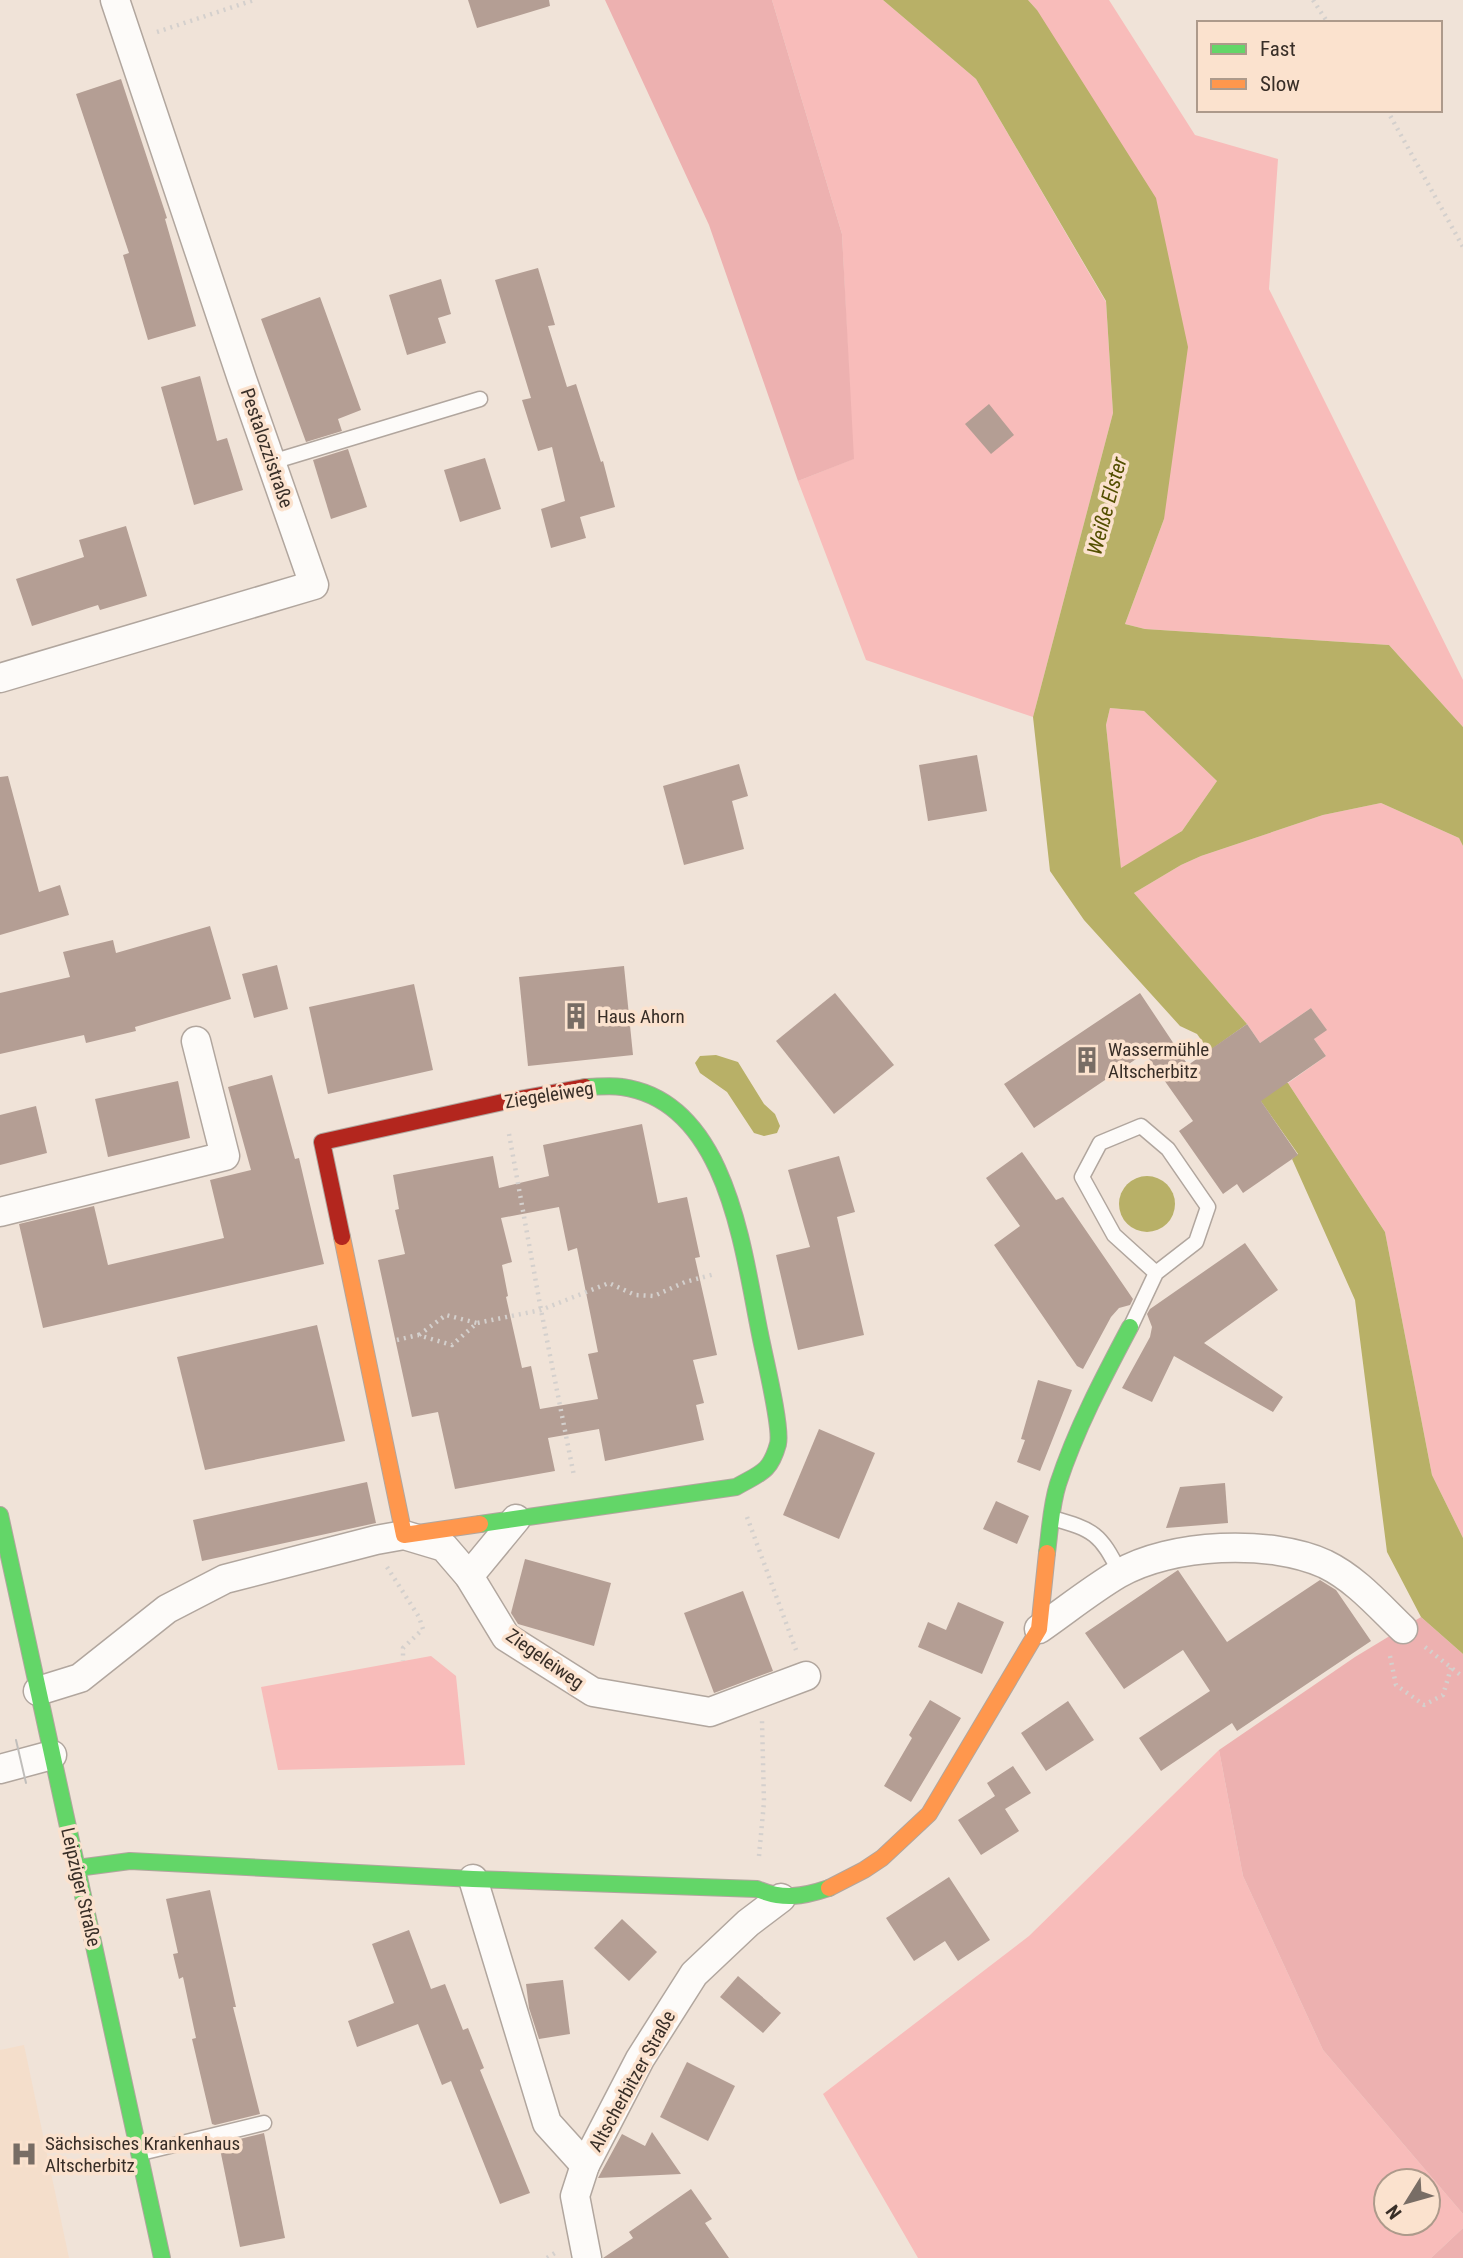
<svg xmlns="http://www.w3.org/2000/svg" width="1463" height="2258" font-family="'Roboto Condensed',sans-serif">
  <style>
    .built { fill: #f4decb }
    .green { fill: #f8bcba; fill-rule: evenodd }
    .forest { fill: #edb1b0 }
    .water { fill: #b8b067; fill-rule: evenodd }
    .building { fill: #b49e94; fill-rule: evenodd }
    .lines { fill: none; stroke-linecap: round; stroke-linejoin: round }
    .lane-casing { stroke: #b1a69e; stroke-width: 17 }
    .street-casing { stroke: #b1a69e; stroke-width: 31 }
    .fast-casing { stroke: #b1a69e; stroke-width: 18 }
    .slow-casing { stroke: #b1a69e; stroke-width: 18 }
    .jam-casing { stroke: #b1a69e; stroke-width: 18 }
    .path { stroke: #d4d0cd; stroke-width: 4.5; stroke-dasharray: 2 5; stroke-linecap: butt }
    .lane { stroke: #fdfbf9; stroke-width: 14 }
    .street { stroke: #fdfbf9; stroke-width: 28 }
    .fast { stroke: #63d668; stroke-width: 16 }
    .slow { stroke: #ff974d; stroke-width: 16 }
    .jam { stroke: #b3261e; stroke-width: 16 }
    .tram { stroke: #c0bebb; stroke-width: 2 }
    .labels { text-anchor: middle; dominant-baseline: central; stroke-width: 7; stroke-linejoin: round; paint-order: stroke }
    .street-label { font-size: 19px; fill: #382e27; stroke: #fbe2ce }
    .poi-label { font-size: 19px; fill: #382e27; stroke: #fbe2ce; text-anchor: start }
    .water-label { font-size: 21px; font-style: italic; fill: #534f00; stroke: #fbe2ce }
  </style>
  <rect width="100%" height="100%" fill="#f0e3d8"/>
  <polygon class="built" points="24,2045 69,2258 0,2258 0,2050"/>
  <g class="green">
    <polygon points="772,0 883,0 976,79 1106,302 1113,413 1033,717 866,660 798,481 853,459 842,234"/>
    <polygon points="1028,0 1109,0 1195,135 1278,159 1269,289 1463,680 1463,727 1389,645 1145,629 1125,624 1164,519 1037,10"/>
    <polygon points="1110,708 1144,711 1217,781 1182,831 1121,869 1106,725"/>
    <polygon points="1381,803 1459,838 1463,846 1463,1538 1432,1475 1385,1232 1288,1083 1326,1056 1314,1039 1326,1029 1311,1008 1260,1043 1247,1024 1134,893 1181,865 1201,856 1323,815"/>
    <polygon points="431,1656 456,1676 465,1765 278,1770 261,1687"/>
    <path d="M 1219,1750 L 1243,1876 L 1323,2050 L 1463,2214 L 1463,2228 L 1431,2258 L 918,2258 L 823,2094 L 1029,1936 ZM 1386,2181 L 1428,2181 L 1428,2223 L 1386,2223 Z"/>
  </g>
  <g class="forest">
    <polygon points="605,0 772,0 842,234 854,459 798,481 709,225"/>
    <polygon points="1421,1617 1463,1654 1463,2214 1323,2050 1243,1876 1219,1750 1355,1657"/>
    <polygon points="1463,2228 1463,2258 1431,2258"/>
  </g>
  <g class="water">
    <path d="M 883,0 L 1028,0 L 1037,10 L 1156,198 L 1188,347 L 1164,519 L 1125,624 L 1145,629 L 1389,645 L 1463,727 L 1463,846 L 1459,838 L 1381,803 L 1323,815 L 1201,856 L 1181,865 L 1134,893 L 1247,1024 L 1209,1051 L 1197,1034 L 1180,1026 L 1084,920 L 1050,871 L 1033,717 L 1113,413 L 1106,301 L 976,79 ZM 1110,708 L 1144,711 L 1217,781 L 1182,831 L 1121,868 L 1106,725 Z"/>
    <polygon points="716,1055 738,1062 764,1104 775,1114 780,1126 777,1133 764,1136 754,1133 727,1092 700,1073 695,1063 700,1056"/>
    <polygon points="1246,1080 1288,1083 1385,1232 1432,1475 1463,1538 1463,1654 1421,1617 1387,1552 1355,1300 1292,1159 1298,1154"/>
    <circle cx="1147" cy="1204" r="28"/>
  </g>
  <g class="building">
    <polygon points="468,0 549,0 550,6 477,28"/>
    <polygon points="121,79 167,218 165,219 196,326 148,340 123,255 129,253 76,94"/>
    <polygon points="538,268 555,325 548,326 567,387 576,384 601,462 603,461 615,507 580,517 586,538 551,548 541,509 565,501 552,447 538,451 522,400 531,398 495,280"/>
    <polygon points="441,279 451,314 438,318 446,343 407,355 389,295"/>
    <polygon points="320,297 361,410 338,419 342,431 306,442 261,319"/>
    <polygon points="200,376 217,441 227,438 243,490 194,505 161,387"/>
    <polygon points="989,404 1014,435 991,454 965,424"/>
    <polygon points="348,449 367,507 331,519 313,460"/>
    <polygon points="485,458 501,509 460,522 444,470"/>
    <polygon points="126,526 147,596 100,610 98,605 32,626 16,579 84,557 79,540"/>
    <polygon points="977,755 987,811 928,821 919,765"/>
    <polygon points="739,764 748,796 732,801 744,849 684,865 663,786"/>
    <polygon points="8,776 39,892 60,885 69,915 0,935 0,777"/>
    <polygon points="210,926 231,999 135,1027 136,1031 86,1043 84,1035 0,1054 0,993 70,977 63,952 113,940 116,953"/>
    <polygon points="277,965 288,1009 254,1018 242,974"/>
    <polygon points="624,966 633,1055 528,1066 519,977"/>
    <polygon points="414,984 433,1070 328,1094 309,1007"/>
    <polygon points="835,993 894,1065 834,1114 776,1041"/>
    <polygon points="1140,993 1188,1065 1247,1024 1260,1043 1311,1008 1327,1030 1314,1039 1326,1056 1261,1101 1298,1155 1243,1193 1237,1184 1223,1194 1179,1131 1193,1121 1145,1053 1034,1128 1004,1084"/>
    <polygon points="272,1075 295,1159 299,1158 324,1264 43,1328 19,1224 94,1206 108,1265 224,1238 210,1180 251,1170 228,1087"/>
    <polygon points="178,1081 190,1138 108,1157 95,1099"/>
    <polygon points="36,1106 47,1153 0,1165 0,1115"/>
    <path d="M 642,1124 L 658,1203 L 687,1197 L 700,1257 L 695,1258 L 717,1355 L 693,1360 L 704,1403 L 696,1405 L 704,1440 L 605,1461 L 599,1429 L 548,1438 L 555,1471 L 455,1489 L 438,1412 L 412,1417 L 378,1260 L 405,1254 L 395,1210 L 399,1209 L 393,1175 L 493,1156 L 499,1188 L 549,1176 L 543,1145 ZM 559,1207 L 568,1251 L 577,1248 L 598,1352 L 588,1354 L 598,1399 L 540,1409 L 531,1366 L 522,1368 L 506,1297 L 508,1296 L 502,1265 L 512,1262 L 501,1218 Z"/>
    <polygon points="1022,1152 1056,1200 1063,1197 1133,1299 1130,1305 1119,1308 1111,1317 1083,1369 1077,1366 994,1245 1020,1226 986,1178"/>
    <polygon points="839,1156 855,1212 837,1217 864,1335 798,1350 776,1255 810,1247 788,1170"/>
    <polygon points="1245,1243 1278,1290 1204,1343 1283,1397 1273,1412 1174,1356 1152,1402 1122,1388 1150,1337 1152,1327 1147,1314 1150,1309"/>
    <polygon points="317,1325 345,1441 205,1470 177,1357"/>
    <polygon points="1038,1380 1072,1390 1040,1471 1017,1462 1025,1440 1021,1439"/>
    <polygon points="819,1429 875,1453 839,1539 783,1515"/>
    <polygon points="367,1482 376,1523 202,1561 193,1520"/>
    <polygon points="1225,1483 1228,1523 1166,1528 1180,1487"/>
    <polygon points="996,1501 1029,1516 1017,1544 983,1529"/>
    <polygon points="525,1559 611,1583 594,1646 518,1624 511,1613"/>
    <polygon points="1178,1570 1227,1642 1320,1580 1336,1590 1371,1641 1237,1731 1232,1723 1161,1771 1139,1738 1210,1691 1183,1650 1124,1689 1085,1633"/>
    <polygon points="743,1591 773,1671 714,1693 684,1613"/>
    <polygon points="958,1602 1004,1622 982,1674 918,1647 928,1622 946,1630"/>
    <polygon points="930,1700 961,1718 911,1802 884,1786 912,1738 909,1735"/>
    <polygon points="1068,1701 1094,1740 1046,1771 1021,1733"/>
    <polygon points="1013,1766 1031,1793 1005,1809 1019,1831 981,1855 958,1820 995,1796 987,1783"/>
    <polygon points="949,1877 990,1940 958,1961 945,1941 914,1961 886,1918"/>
    <polygon points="210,1890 236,2007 233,2007 260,2114 215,2125 212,2124 192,2039 196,2038 183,1977 179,1979 173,1954 178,1953 166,1899"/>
    <polygon points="622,1919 657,1952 629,1981 594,1948"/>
    <polygon points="409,1930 431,1989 445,1984 463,2030 468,2028 484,2068 480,2070 530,2193 500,2204 451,2081 442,2085 418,2024 357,2047 348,2021 394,2003 372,1944"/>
    <polygon points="738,1976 781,2013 763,2033 720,1997"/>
    <polygon points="563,1980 570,2034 539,2039 529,2008 526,1984"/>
    <polygon points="687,2062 735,2086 708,2141 660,2117"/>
    <polygon points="652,2132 681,2174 598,2178 622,2134 645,2146"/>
    <polygon points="264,2133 285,2238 240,2247 219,2144"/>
    <polygon points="691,2189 712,2219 705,2223 729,2258 603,2258 633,2238 629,2232"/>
  </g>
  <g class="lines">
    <defs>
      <g id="lane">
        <polyline points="272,462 480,399"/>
        <polyline points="1131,1326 1156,1273 1114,1235 1082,1177 1100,1143 1141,1126 1168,1149 1208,1207 1196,1242 1156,1273"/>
        <path d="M 1052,1518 C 1094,1530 1100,1533 1120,1573"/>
        <polyline points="141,2153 264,2123"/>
      </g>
      <g id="street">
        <polyline points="0,678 314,585 242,379 115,0"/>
        <polyline points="0,1212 225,1156 196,1041"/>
        <polyline points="469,1576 516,1519"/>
        <path d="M 1039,1629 C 1065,1611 1091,1590 1118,1574 C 1171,1543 1270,1539 1325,1564 C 1356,1579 1379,1606 1403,1629"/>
        <polyline points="38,1691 80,1678 167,1609 225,1579 376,1540 404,1535 444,1547 469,1576 506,1637 593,1692 710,1712 806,1676"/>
        <polyline points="0,1769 52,1755"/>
        <polyline points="473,1879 547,2123 585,2165 640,2059 694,1974 748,1923 781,1898"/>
        <polyline points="585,2165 575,2196 587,2258"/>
      </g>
      <g id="fast">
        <polyline points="0,1515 162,2258"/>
        <path d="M 480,1524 L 736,1487 C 760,1473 770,1473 778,1444 C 782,1427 764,1355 760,1334 C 743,1252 728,1102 622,1087 C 610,1085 597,1087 585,1087"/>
        <path d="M 1047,1553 C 1050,1530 1051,1506 1058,1484 C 1076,1429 1103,1378 1130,1327"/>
        <path d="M 77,1868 L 130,1861 L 473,1879 L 757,1889 C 783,1900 802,1897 829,1888"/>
      </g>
      <g id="slow">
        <polyline points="342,1237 404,1535 480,1524"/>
        <polyline points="829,1888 864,1870 882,1858 929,1814 1039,1629 1047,1553"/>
      </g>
      <polyline id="jam" points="342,1237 322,1142 503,1102 585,1087"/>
    </defs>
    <use href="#lane" class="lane-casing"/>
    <use href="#street" class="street-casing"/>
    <use href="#fast" class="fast-casing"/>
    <use href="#slow" class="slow-casing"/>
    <use href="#jam" class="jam-casing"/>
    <g class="path">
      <polyline points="1313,0 1328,23"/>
      <polyline points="157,32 254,0"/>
      <polyline points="1387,110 1463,247"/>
      <polyline points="509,1134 541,1310 574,1476"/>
      <polyline points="419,1335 446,1315 477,1323"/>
      <polyline points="397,1340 418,1335 452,1345 477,1323 541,1310 609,1283 635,1295 654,1296 685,1282 715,1274"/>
      <polyline points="747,1517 796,1650"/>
      <polyline points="387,1567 419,1617 423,1629 403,1648 403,1661"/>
      <polyline points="1425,1647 1463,1677"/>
      <polyline points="1390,1656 1396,1685 1424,1705 1443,1695 1451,1668"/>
      <polyline points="759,1856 764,1802 762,1721"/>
      <polyline points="547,2258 558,2251"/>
    </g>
    <use href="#lane" class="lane"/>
    <use href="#street" class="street"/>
    <use href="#fast" class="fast"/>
    <use href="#slow" class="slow"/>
    <use href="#jam" class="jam"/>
    <polyline class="tram" points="16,1740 26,1783"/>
  </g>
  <defs>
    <symbol id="building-bare" viewBox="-9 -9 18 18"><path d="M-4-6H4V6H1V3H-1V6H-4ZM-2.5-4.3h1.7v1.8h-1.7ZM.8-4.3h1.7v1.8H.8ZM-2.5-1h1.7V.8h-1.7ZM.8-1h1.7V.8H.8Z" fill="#786d65" stroke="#fbe2ce" stroke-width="2.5" paint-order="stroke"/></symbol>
    <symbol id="hospital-bare" viewBox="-9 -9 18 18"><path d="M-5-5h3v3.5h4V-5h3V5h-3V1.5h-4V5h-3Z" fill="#786d65" stroke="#fbe2ce" stroke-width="2.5" paint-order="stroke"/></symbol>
  </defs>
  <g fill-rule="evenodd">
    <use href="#building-bare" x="557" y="997" width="38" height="38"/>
    <use href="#building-bare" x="1068" y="1041" width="38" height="38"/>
    <use href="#hospital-bare" x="5" y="2135" width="38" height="38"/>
  </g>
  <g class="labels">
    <g class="street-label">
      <text transform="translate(267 448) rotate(71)">Pestalozzistraße</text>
      <text transform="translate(549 1095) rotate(-9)">Ziegeleiweg</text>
      <text transform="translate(545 1659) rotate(35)">Ziegeleiweg</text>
      <text transform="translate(81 1887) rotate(77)">Leipziger Straße</text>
      <text transform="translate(632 2081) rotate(-61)">Altscherbitzer Straße</text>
    </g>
    <g class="poi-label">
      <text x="597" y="1016">Haus Ahorn</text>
      <text x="1108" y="1049">Wassermühle<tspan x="1108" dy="22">Altscherbitz</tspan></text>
      <text x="45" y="2143">Sächsisches Krankenhaus<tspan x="45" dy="22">Altscherbitz</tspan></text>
    </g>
    <g class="water-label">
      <text transform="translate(1107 506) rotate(-75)">Weiße Elster</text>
    </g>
  </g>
  <rect x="1197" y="21" width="245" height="91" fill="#fbe2ce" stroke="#ad9a8b" stroke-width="2"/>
  <rect x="1211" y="44" width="35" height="10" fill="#63d668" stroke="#ad9a8b" stroke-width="2"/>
  <text x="1260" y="56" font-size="21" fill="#382e27">Fast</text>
  <rect x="1211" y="79" width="35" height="10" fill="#ff974d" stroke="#ad9a8b" stroke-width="2"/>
  <text x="1260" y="91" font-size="21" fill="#382e27">Slow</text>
  <g transform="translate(1407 2202) rotate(233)"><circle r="33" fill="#fbe2ce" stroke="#ad9a8b" stroke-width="2"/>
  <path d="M0-5L12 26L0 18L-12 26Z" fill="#786d65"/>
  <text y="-10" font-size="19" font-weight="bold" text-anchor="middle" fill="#382e27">N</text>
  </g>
</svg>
